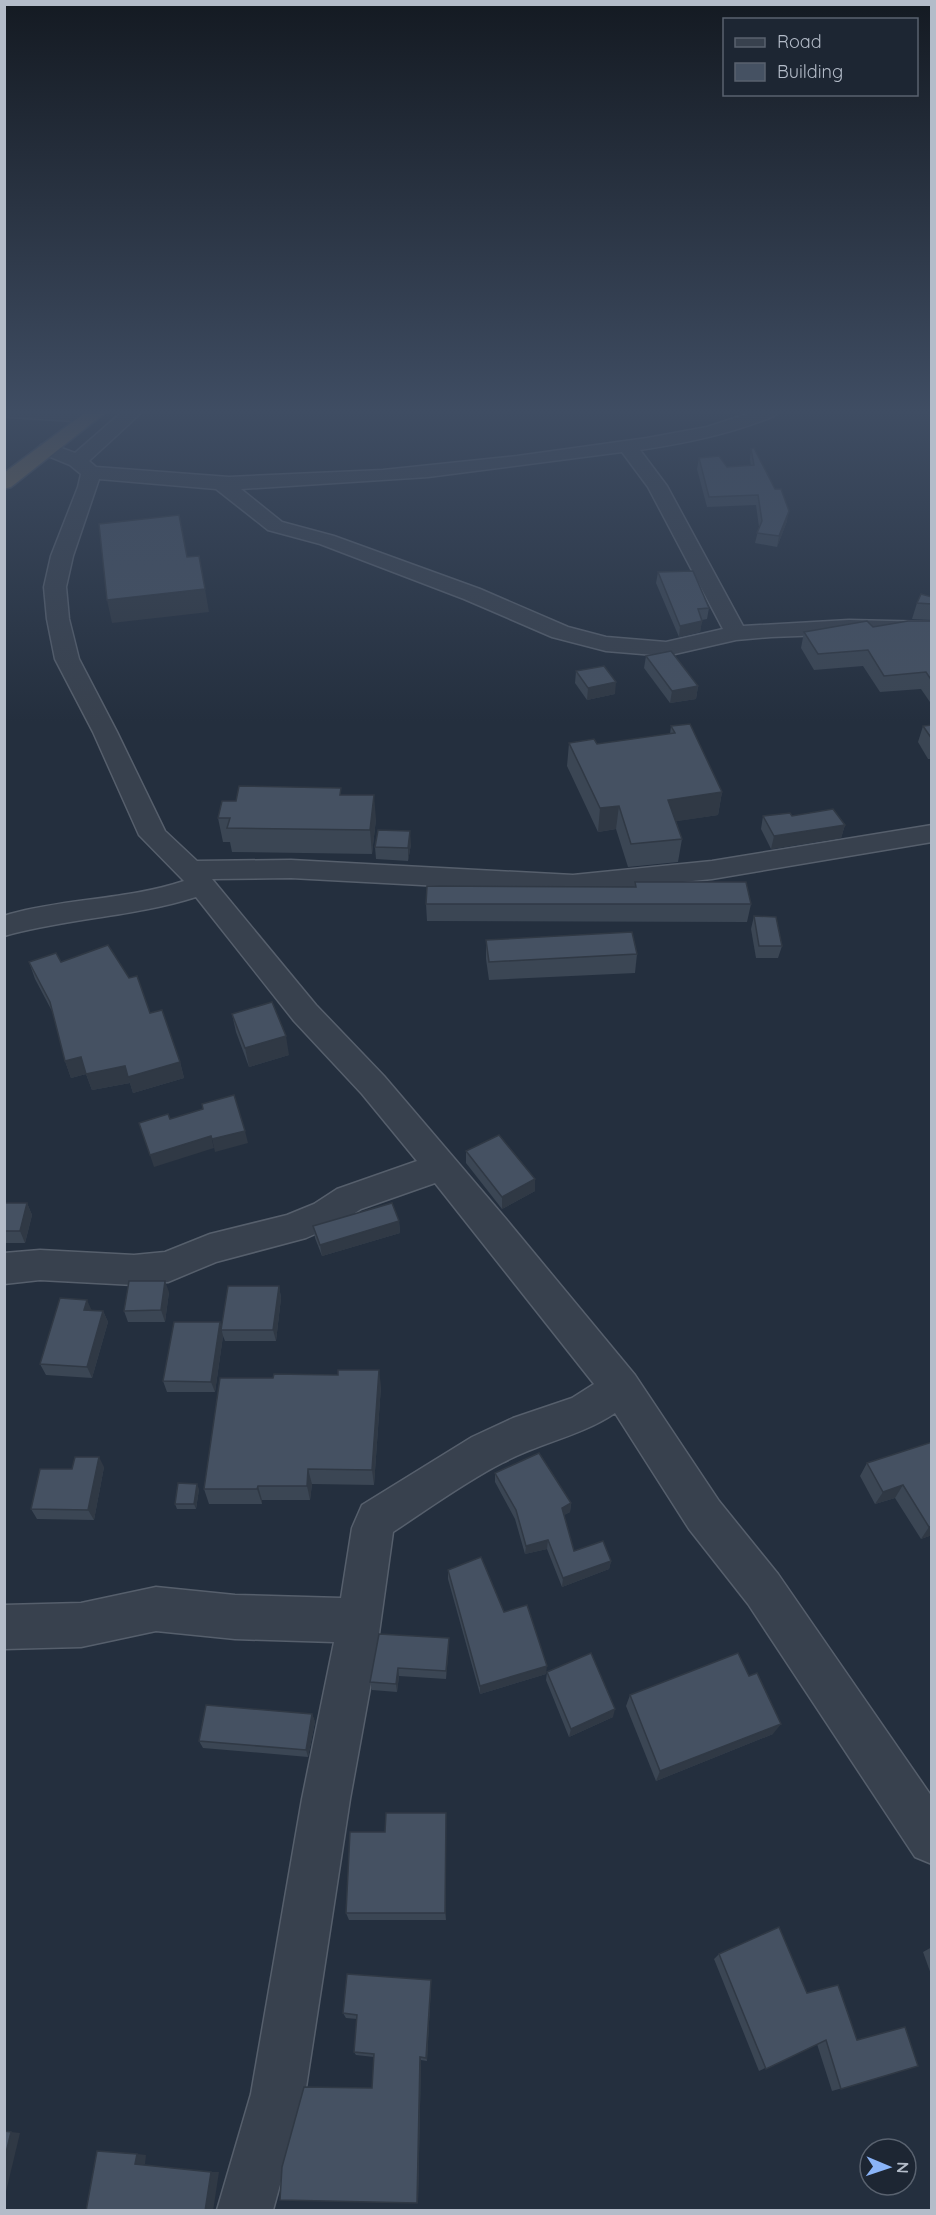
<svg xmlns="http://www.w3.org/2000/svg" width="936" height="2215" font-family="Quicksand,sans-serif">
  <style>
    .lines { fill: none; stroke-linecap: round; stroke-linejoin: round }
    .minor-casing { stroke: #565f6c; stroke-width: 3 }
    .highway-casing { stroke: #434c59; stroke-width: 3 }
    .minor { fill: #38414e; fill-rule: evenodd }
    .highway { fill: #746855; fill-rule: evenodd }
    .wall { fill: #3b4654 }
    .shaded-wall { fill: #303945 }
    .building { fill: #455162; stroke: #303945; stroke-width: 1.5 }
  </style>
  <rect width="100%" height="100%" fill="#242f3e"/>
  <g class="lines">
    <defs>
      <g id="minor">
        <polygon points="4,412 79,412 82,416 79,420 73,421 10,417 4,416"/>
        <path d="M 122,412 L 142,412 L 89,461 L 96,467 L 229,477 L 383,470 L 517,456 L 647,438 L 707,427 L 753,412 L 777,412 L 774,416 C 731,434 686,443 640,450 L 667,486 L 743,626 L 849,620 L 932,622 L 932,636 L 849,634 L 771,637 L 736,640 L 666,656 L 606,651 L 552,637 L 464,599 L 320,544 L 268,530 L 216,489 L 99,479 L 73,556 L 66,587 L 69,619 L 79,659 L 117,732 L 165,831 L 197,861 L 291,860 L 573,875 L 712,861 L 932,825 L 932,842 L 712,879 L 573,893 L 291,878 L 212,879 L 316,1005 L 384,1076 L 506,1219 L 635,1375 L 719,1501 L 778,1574 L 932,1797 L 932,1864 L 915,1857 L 748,1604 L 689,1529 L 615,1413 C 581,1436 539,1443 502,1463 C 465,1482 428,1509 393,1532 L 376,1655 L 350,1799 L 305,2094 L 273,2210 L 217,2210 L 251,2094 L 302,1799 L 334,1642 L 235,1639 L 156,1631 L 81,1647 L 4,1649 L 4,1605 L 81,1603 L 156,1587 L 235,1595 L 341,1598 L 352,1528 L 362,1505 L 472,1437 L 513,1418 L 572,1398 L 594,1384 L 435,1183 L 361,1209 L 338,1224 L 306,1238 L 216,1262 L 168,1282 L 134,1285 L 40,1280 L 4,1284 L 4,1253 L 40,1250 L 134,1255 L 165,1252 L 210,1234 L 287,1215 L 314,1204 L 337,1189 L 417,1161 L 362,1094 L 294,1021 L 196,897 C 133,917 68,918 4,936 L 4,916 L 10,914 C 67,898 127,900 184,881 L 139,835 L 93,732 L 55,659 L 47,619 L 44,587 L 51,556 L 78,487 L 81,474 L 70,465 L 41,453 L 39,449 L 41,445 L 48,443 L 75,453 ZM 622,452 L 648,487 L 723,629 L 666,642 L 606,637 L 568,627 L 480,589 L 334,536 L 282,522 L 241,489 L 428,477 Z"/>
      </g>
      <polygon id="highway" points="86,412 106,412 11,487 4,489 4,473"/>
    </defs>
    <use href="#minor" class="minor-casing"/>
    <use href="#highway" class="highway-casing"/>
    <use href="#minor" class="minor"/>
    <use href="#highway" class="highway"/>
  </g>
  <g class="wall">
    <polygon points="751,449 787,521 777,547 755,543 759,527 756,505 707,507 697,469 699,458 727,467 751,466 750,459"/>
    <polygon points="658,572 709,608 707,619 702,620 700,632 679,637 656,583"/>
    <polygon points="932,597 932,620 912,619 917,603"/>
    <polygon points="932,621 932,705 921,689 880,692 863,666 814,670 801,648 804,632 873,627"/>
    <polygon points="646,656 698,686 696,699 670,703 644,668"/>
    <polygon points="576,671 615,694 587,700 575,683"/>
    <polygon points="932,725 932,759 928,759 918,742 923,726"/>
    <polygon points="671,726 722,792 718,815 676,821 682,839 678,862 628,867 616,829 598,832 567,766 569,743 597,744 670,734"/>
    <polygon points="341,788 341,795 376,819 372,854 232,852 230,842 223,842 218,818 236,801"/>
    <polygon points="763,816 845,825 841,838 771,849 761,829"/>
    <polygon points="411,844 408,861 376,859 375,847"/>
    <polygon points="635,882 751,904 747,922 427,921 426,904 635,887"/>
    <polygon points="754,916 782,946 778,958 756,958 751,929"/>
    <polygon points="486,940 637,954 635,973 489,980 486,959"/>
    <polygon points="29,962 61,962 150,1013 180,1062 184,1078 133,1093 130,1083 92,1090 86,1074 71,1078 65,1061 53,1013 35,979"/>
    <polygon points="232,1014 289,1055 249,1067 236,1032"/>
    <polygon points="466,1151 535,1191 502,1209 466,1163"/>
    <polygon points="4,1203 27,1203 32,1215 25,1243 4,1243"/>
    <polygon points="399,1221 400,1233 322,1256 315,1238 313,1226"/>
    <polygon points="279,1286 281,1298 276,1341 225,1341 223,1336 215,1392 167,1392 163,1381 220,1322 222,1327"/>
    <polygon points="169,1292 165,1322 128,1322 124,1311"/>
    <polygon points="91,1310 103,1311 108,1322 92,1378 46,1375 40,1364"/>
    <polygon points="381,1386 374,1485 312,1484 310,1500 262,1500 262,1504 209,1504 204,1489"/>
    <polygon points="932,1442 932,1535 921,1539 895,1498 875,1504 860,1476 867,1463"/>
    <polygon points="104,1467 94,1520 37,1519 31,1509 72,1469"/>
    <polygon points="495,1473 571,1503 570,1512 564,1515 574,1551 611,1561 609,1569 562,1587 547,1549 525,1554 515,1519 495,1482"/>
    <polygon points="199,1489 196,1509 177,1509 175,1504"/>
    <polygon points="448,1570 504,1612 546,1674 480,1694 448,1579"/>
    <polygon points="449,1638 446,1679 399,1676 397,1692 372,1690 370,1682"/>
    <polygon points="547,1672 613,1717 569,1737 546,1680"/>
    <polygon points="630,1695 773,1734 656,1781 626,1706"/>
    <polygon points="312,1714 315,1722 308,1757 203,1748 199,1741"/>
    <polygon points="446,1813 446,1920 349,1920 346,1913 385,1832"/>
    <polygon points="932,1947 932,1977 923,1952"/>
    <polygon points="719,1954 807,1993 857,2040 918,2066 832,2091 817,2044 759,2071 714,1959"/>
    <polygon points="431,1985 427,2061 421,2060 418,2203 417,2203 372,2088 374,2057 356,2055 354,2052 357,2019 346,2018 343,2013"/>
  </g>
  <g class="shaded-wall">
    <polygon points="789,511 787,521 777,547 779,536"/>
    <polygon points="205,589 209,612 112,623 107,600"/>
    <polygon points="702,621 700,632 679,637 680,626"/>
    <polygon points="616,682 615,694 587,700 588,688"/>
    <polygon points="698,686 696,699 670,703 672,691"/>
    <polygon points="722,792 718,815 665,823 668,800"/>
    <polygon points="374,795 376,819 372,854 370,830"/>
    <polygon points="619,806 616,829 598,832 600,808"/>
    <polygon points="845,825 841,838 771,849 774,836"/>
    <polygon points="410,831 411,844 408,861 408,848"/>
    <polygon points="286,1036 289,1055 249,1067 245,1048"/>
    <polygon points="81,1057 86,1074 71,1078 65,1061"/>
    <polygon points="180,1062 184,1078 133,1093 128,1077"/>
    <polygon points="125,1066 130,1083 92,1090 86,1074"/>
    <polygon points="245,1131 248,1143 215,1152 212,1139"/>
    <polygon points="211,1136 214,1148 154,1167 150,1155"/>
    <polygon points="535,1179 535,1191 502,1209 502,1197"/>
    <polygon points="27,1203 32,1215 25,1243 20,1231"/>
    <polygon points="399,1221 400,1233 322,1256 320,1245"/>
    <polygon points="165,1281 169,1292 165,1322 161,1310"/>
    <polygon points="279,1286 281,1298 276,1341 273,1330"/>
    <polygon points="87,1300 92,1311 84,1310"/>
    <polygon points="103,1311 108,1322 92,1378 87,1367"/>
    <polygon points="220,1322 223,1336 215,1392 211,1382"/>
    <polygon points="379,1370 381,1386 374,1485 372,1470"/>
    <polygon points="99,1457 104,1467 94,1520 88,1510"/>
    <polygon points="308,1469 312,1484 310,1500 307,1486"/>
    <polygon points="197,1484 199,1489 196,1509 194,1504"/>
    <polygon points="903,1485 895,1498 875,1504 883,1492"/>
    <polygon points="258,1486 262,1500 262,1504 257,1489"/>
    <polygon points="571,1503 570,1512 560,1517 562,1508"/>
    <polygon points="932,1526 932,1535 921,1539 929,1527"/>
    <polygon points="548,1540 547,1549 525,1554 526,1546"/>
    <polygon points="611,1561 609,1569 562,1587 563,1578"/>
    <polygon points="449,1638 449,1647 446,1679 446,1671"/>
    <polygon points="547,1666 546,1674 480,1694 480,1686"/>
    <polygon points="398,1668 399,1676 397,1692 396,1684"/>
    <polygon points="615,1709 613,1717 569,1737 571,1729"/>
    <polygon points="312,1714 315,1722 308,1757 306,1750"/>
    <polygon points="781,1724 773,1734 656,1781 660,1771"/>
    <polygon points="446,1813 446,1920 445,1913"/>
    <polygon points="431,1980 431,1985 427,2061 426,2058"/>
    <polygon points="420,2057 421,2060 418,2203 417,2203"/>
    <polygon points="11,2132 20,2133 4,2200 4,2161"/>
    <polygon points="137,2154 146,2155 145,2164 135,2164"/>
    <polygon points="211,2172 219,2172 213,2211 205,2211"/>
  </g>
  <g class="building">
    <polygon points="754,448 775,489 781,489 789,511 779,536 757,533 762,521 758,495 709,497 699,458 719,456 727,467 754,465 751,449"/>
    <polygon points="179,515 187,557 199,556 205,589 107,600 99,524"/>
    <polygon points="693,571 709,608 698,609 702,621 680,626 658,572"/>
    <polygon points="921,594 932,597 932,604 917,603"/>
    <polygon points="867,621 873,627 908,621 932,621 932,681 926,672 884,676 868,650 818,654 804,632"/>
    <polygon points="671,651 698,686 672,691 646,656"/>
    <polygon points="604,666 616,682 588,688 576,671"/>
    <polygon points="690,724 722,792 668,800 682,839 631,844 619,806 600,808 569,743 594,739 597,744 675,733 671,726"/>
    <polygon points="932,725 932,739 923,726"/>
    <polygon points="239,786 341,788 340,795 374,795 370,830 227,828 230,818 218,818 222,801 236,801"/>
    <polygon points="833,809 845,825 774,836 763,816 790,813 792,816"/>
    <polygon points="378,830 410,831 408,848 375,847"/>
    <polygon points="635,882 746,882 751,904 426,904 427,886 636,887"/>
    <polygon points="754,916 776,917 782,946 759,946"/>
    <polygon points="632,932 637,954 489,962 486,940"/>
    <polygon points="108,945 129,978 137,976 150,1013 162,1010 180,1062 128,1077 125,1066 86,1074 81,1057 65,1061 50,1002 29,962 56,953 61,962"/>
    <polygon points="272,1002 286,1036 245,1048 232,1014"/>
    <polygon points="234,1095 245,1131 212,1139 211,1136 150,1155 139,1123 168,1114 170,1119 203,1109 202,1104"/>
    <polygon points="499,1135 535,1179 502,1197 466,1151"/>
    <polygon points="4,1203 27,1203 20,1231 4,1231"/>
    <polygon points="392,1203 399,1221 320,1245 313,1226"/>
    <polygon points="129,1281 165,1281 161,1310 124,1311"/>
    <polygon points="228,1286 279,1286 273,1330 221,1330"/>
    <polygon points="60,1298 87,1300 84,1310 103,1311 87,1367 40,1364"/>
    <polygon points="174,1322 220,1322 211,1382 163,1381"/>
    <polygon points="338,1370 379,1370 372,1470 308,1469 307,1486 258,1486 257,1489 204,1489 220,1378 273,1378 274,1374 338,1375"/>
    <polygon points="932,1442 932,1526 929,1527 903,1485 883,1492 867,1463"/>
    <polygon points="539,1453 571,1503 562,1508 574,1551 603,1541 611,1561 563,1578 548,1540 526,1546 516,1510 495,1473"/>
    <polygon points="75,1457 99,1457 88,1510 31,1509 40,1469 72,1469"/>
    <polygon points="178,1483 197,1484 194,1504 175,1504"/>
    <polygon points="481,1557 504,1612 527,1605 547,1666 480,1686 448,1570"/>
    <polygon points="379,1634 449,1638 446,1671 398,1668 396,1684 370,1682"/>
    <polygon points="591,1653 615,1709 571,1729 547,1672"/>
    <polygon points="738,1653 749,1676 757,1673 781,1724 660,1771 630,1695"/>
    <polygon points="206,1705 312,1714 306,1750 199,1741"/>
    <polygon points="386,1813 446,1813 445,1913 346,1913 350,1832 385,1832"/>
    <polygon points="779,1927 807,1993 838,1985 857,2040 905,2027 918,2066 841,2089 826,2040 766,2069 719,1954"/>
    <polygon points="347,1974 431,1980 426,2058 420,2057 417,2203 280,2200 282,2167 304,2087 372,2088 374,2054 354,2052 357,2015 343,2013"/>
    <polygon points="4,2131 11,2132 4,2161"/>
    <polygon points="97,2151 137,2154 135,2164 211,2172 205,2211 86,2211"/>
  </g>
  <linearGradient id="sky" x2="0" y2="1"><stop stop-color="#141a22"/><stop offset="0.57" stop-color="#3f4d63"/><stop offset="1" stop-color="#3f4d63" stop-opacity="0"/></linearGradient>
  <rect width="936" height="722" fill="url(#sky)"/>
  <rect width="936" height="2215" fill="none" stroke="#b4bcc9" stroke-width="12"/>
  <rect x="723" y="18" width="195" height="78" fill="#1d2633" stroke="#59626f" stroke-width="1.5"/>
  <rect x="735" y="38" width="30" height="9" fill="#38414e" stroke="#59626f" stroke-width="1.5"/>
  <text x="777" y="48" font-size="18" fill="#b4bcc9">Road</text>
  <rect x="735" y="63" width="30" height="18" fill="#455162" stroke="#59626f" stroke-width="1.5"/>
  <text x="777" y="78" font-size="18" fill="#b4bcc9">Building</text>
  <g transform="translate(888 2167) rotate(92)"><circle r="28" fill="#1d2633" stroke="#59626f" stroke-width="1.5"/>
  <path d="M0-4.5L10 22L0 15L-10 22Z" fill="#8ab4f8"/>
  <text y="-9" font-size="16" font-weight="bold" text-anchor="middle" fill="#b4bcc9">N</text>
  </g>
</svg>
